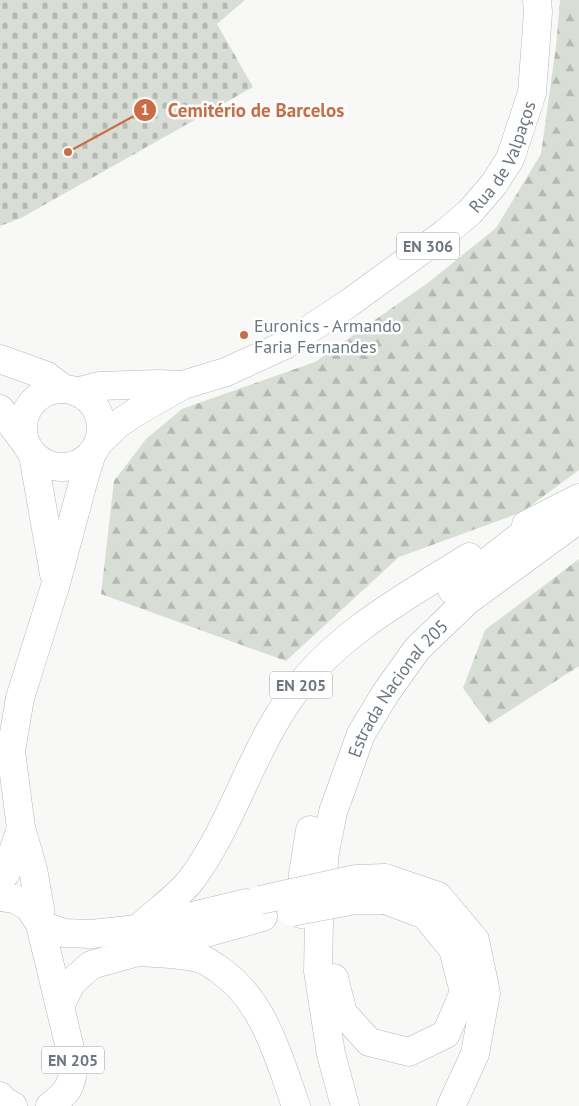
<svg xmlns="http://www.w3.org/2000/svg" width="579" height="1106" font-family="'PT Sans',sans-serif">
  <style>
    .forest { fill: url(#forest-firs) }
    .cemetery { fill: url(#cemetery-stones) }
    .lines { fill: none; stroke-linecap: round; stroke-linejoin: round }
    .major-casing { stroke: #b5b8bc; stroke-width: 29 }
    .major { stroke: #fff; stroke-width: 28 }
    .major-bridge-casing { stroke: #b5b8bc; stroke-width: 29; stroke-linecap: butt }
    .major-bridge { stroke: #fff; stroke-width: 28 }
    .poi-dot { fill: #cd6c42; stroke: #fff; stroke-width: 2 }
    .labels { text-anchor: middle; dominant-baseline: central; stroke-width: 5; stroke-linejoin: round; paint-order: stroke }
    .shield { fill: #fff; stroke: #98a0a9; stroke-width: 1 }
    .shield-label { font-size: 16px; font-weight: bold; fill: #6c7784 }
    .street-label { font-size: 18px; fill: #6c7784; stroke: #fff }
    .poi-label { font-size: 18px; fill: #6c7784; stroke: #fff; text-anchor: start }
    .leader { fill: none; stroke: #cd6c42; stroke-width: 2 }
    .callout-dot { fill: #cd6c42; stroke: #fff; stroke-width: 2 }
    .mark-label { font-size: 15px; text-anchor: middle; font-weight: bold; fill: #fff }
    .callout-label { font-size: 19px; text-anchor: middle; font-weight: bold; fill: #cd6c42; stroke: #fff; stroke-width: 5; stroke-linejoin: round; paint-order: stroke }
  </style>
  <defs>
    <pattern id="forest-firs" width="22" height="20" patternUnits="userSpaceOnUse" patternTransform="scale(1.25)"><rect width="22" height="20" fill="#d8ddd6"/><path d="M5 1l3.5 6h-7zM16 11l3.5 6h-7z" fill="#b3b8b3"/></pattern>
    <pattern id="cemetery-stones" width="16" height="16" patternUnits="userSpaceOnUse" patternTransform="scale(1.25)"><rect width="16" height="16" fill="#d8ddd6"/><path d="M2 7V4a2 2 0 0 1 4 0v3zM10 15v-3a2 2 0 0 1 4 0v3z" fill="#b3b8b3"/></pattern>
  </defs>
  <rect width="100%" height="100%" fill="#f8f9f7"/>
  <g class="forest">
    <polygon points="560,0 579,0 579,470 522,512 399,557 286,661 101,594 114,481 146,439 182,409 315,362 429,282 496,228 541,154 556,46"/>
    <polygon points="579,559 579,666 489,724 463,688 485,630"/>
  </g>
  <polygon class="cemetery" points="0,0 245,0 217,24 253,87 21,218 0,226"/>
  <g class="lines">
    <defs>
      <g id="major">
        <polyline points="0,359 47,376 64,389"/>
        <circle cx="62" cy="428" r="39"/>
        <polyline points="76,392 99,386 159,384 182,385"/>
        <polyline points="0,409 26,444"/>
        <path id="s1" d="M 99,442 L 118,424 L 136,412 L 183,385 L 226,372 L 287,344 L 349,303 L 444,234 L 470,212 L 494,184 L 510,159 L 532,93 L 538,12 L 537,0"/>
        <polyline points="33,455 54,574"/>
        <polyline points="526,525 579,498"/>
        <polyline points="452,590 543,518"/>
        <polyline points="385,878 438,896 475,940 486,993 475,1054 451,1106"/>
        <polyline points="0,880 6,873 21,828"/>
        <path d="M 0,897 L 15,899 L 29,907 L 40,924 L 74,1065 C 71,1088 68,1092 50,1106"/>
        <polyline points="301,914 303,874 310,830"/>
        <polyline points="40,924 40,908 33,869 21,828 11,751 20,698 56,583 85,475 92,453"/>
        <polyline points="41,925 64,933 91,934 138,929 246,903"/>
        <path d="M 138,929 C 154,913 177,898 191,880 C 233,824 251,751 293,694 C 338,633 406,597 469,557"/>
        <path d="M 136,952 C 156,953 185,953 204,960 C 209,962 213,966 217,968 C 264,999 278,1056 296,1106"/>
        <polyline points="334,978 343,1013 369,1042 409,1052 446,1034 464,992 453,949 425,915 385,900"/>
        <polyline points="60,1006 72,982 91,965 263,917"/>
        <polyline points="0,1096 2,1100 13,1106"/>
        <path id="s2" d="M 345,1106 L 331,1054 L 318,971 L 319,921 L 325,852 L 333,812 L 361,734 L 385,694 L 417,649 L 467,601 L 579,519"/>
      </g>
    </defs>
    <use href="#major" class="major-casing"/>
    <use href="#major" class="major"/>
    <defs>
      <g id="major-bridge">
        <polyline points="260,900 356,879 385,878"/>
        <polyline points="292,912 355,900 385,900"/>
      </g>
    </defs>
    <use href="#major-bridge" class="major-bridge-casing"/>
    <use href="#major-bridge" class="major-bridge"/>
  </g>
  <circle class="poi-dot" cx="244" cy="335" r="5"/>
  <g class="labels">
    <g class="shield">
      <rect x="397" y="232.5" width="62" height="27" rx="4"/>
      <rect x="270" y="671.5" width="62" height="27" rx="4"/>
      <rect x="42" y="1046.5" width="62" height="27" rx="4"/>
    </g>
    <g class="shield-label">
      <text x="428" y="246">EN 306</text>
      <text x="301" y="685">EN 205</text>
      <text x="73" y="1060">EN 205</text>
    </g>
    <g class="street-label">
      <text stroke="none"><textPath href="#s1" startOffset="505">Rua de Valpaços</textPath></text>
      <text stroke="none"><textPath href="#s2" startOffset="439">Estrada Nacional 205</textPath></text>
    </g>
    <g class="poi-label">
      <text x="254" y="325">Euronics - Armando<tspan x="254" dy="21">Faria Fernandes</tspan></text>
    </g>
  </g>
  <path class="leader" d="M68 152L145 110"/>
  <g class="callout-dot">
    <circle cx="68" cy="152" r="5"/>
    <circle cx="145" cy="110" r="12"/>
  </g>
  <g class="mark-label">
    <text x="145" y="115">1</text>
  </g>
  <g class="callout-label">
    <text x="256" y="117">Cemitério de Barcelos</text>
  </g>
</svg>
